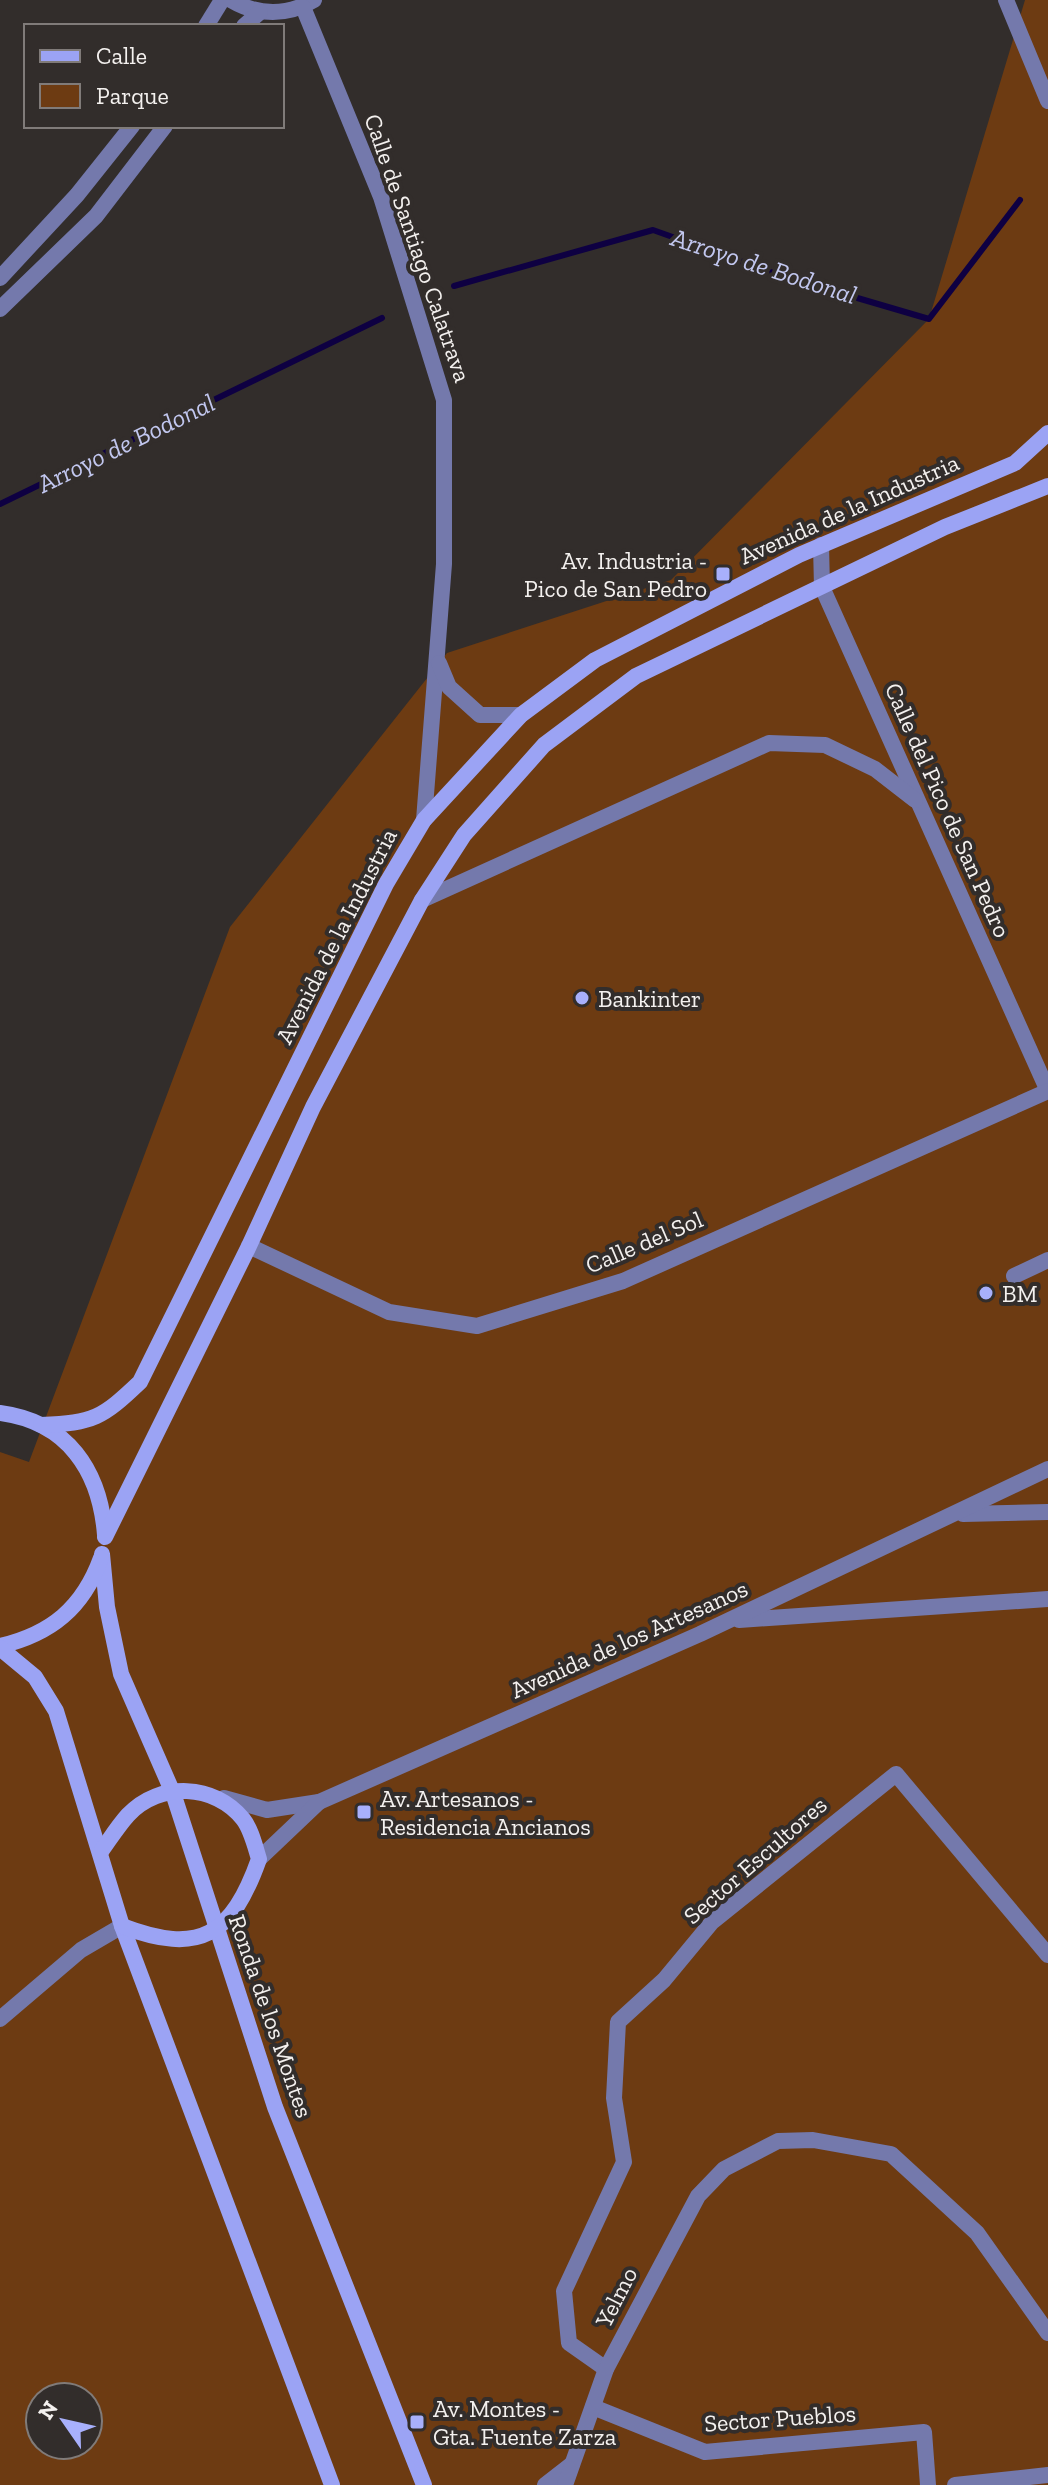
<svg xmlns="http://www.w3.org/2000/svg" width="1048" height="2485" font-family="'Zilla Slab',serif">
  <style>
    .green { fill: #6d3b12; fill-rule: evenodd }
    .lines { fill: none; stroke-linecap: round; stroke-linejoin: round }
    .stream { stroke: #0e0042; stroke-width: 6 }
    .street { stroke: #7479ac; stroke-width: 16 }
    .secondary { stroke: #9ba3f4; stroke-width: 16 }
    .poi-dot { fill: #a8b0fc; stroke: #322d2b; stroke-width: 3 }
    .labels { text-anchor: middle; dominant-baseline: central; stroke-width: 8; stroke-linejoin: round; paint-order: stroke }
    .street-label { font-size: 24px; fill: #f4f1ef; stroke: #322d2b }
    .poi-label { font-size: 24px; fill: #f4f1ef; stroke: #322d2b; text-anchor: start }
    .water-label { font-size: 26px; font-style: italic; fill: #c2c7ef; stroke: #322d2b }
  </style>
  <rect width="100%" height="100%" fill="#322d2b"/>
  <path class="green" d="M 1025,0 L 1048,0 L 1048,2485 L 0,2485 L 0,1452 L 29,1462 L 230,927 L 447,653 L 671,580 L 929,319 ZM 40,2397 L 88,2397 L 88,2445 L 40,2445 Z"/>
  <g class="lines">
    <g class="stream">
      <polyline points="454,286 653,230 779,275 929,319 1020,200"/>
      <polyline points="0,504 382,318"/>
    </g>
    <g class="street">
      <path d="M 231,0 C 258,16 288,16 314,0"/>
      <polyline points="1006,0 1048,101"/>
      <polyline points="303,7 381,197 444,400 444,564 424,820"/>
      <polyline points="206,26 222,0"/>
      <polyline points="244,26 260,12"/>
      <polyline points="0,278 77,195 132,126"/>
      <polyline points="0,309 96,216 165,126"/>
      <polyline points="821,545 822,587 1048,1091"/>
      <polyline points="439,663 449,687 480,715 521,715"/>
      <polyline points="422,900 769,743 825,745 875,769 915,800"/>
      <polyline points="249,1246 389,1312 477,1326 623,1281 1048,1091"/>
      <polyline points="1014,1276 1048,1260"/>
      <polyline points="963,1514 1048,1512"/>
      <polyline points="739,1620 1048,1599"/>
      <polyline points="224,1798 267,1810 319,1802 700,1634 1048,1469"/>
      <polyline points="259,1859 319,1802"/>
      <polyline points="0,2019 81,1950 122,1926"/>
      <polyline points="606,2369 569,2343 564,2291 624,2162 614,2098 618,2022 664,1980 712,1922 896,1774 1048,1955"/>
      <polyline points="593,2407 705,2452 924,2432 928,2485"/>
      <polyline points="545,2485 572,2464"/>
      <polyline points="565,2485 606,2369 698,2196 724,2169 778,2141 813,2140 891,2154 977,2233 1048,2333"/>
      <polyline points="955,2485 1048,2475"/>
    </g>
    <g class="secondary">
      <path d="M 0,1413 C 68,1422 100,1471 105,1535"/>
      <path d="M 41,1425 C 94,1423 102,1418 140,1382 L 386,884 L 424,820 L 521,715 L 595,660 L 799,555 L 1015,463 L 1048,433"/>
      <polyline points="105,1537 249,1246 313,1107 422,900 464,835 544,745 636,676 945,527 1048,486"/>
      <polyline points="102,1554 107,1607 121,1674 173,1793 275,2107 424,2485"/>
      <path d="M 0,1646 C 51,1634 83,1608 101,1558"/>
      <polyline points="0,1648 35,1677 56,1711 122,1926 332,2485"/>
      <path d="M 102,1850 C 110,1839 118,1826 128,1815 C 160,1781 215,1784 243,1819 C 251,1829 255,1846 259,1859 C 232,1935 200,1956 122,1926"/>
    </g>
  </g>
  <g class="poi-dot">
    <rect x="715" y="566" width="16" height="16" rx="4"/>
    <circle cx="582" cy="998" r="8"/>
    <circle cx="986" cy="1293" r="8"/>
    <rect x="356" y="1804" width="16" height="16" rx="4"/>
    <rect x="409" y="2414" width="16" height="16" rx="4"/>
  </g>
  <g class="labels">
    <g class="street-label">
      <text transform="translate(418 248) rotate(71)">Calle de Santiago Calatrava</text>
      <text transform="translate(849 509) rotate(-24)">Avenida de la Industria</text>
      <text transform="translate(948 810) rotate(66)">Calle del Pico de San Pedro</text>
      <text transform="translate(336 936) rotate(-63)">Avenida de la Industria</text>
      <text transform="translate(644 1242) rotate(-23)">Calle del Sol</text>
      <text transform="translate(629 1639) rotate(-24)">Avenida de los Artesanos</text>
      <text transform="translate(755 1860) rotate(-41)">Sector Escultores</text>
      <text transform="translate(271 2016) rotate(71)">Ronda de los Montes</text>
      <text transform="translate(616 2297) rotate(-63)">Yelmo</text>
      <text transform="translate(780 2418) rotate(-4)">Sector Pueblos</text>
    </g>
    <g class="poi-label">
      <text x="707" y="560" text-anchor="end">Av. Industria -<tspan x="707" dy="28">Pico de San Pedro</tspan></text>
      <text x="598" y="998">Bankinter</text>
      <text x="1002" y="1293">BM</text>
      <text x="380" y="1798">Av. Artesanos -<tspan x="380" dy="28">Residencia Ancianos</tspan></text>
      <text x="433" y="2408">Av. Montes -<tspan x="433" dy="28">Gta. Fuente Zarza</tspan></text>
    </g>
    <g class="water-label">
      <text transform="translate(764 266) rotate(18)">Arroyo de Bodonal</text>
      <text transform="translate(126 443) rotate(-26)">Arroyo de Bodonal</text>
    </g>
  </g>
  <rect x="24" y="24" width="260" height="104" fill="#322d2b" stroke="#807b79" stroke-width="2"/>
  <rect x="40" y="50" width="40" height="12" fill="#9ba3f4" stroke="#807b79" stroke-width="2"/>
  <text x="96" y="64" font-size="24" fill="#f4f1ef">Calle</text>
  <rect x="40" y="84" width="40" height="24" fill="#6d3b12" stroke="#807b79" stroke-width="2"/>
  <text x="96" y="104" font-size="24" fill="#f4f1ef">Parque</text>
  <g transform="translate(64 2421) rotate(304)"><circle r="38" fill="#322d2b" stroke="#807b79" stroke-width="2"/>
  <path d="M0-6L14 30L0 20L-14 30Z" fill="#a8b0fc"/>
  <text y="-12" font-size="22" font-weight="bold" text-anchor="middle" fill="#f4f1ef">N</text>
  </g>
</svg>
